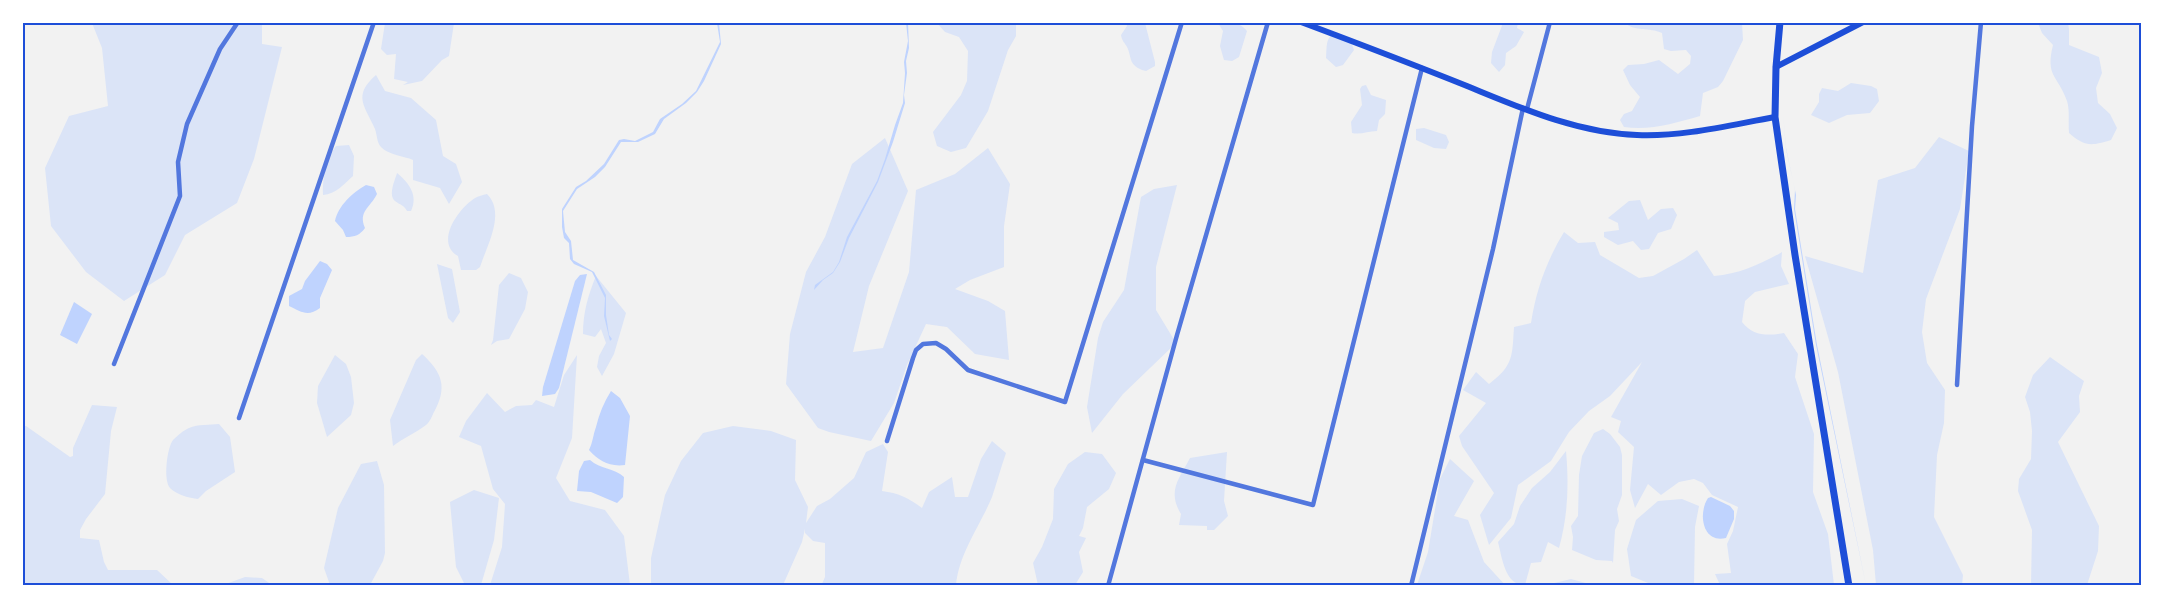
<svg xmlns="http://www.w3.org/2000/svg" width="2164" height="608" font-family="'Alegreya Sans',sans-serif">
  <style>
    .green { fill: #dbe4f7 }
    .water { fill: #bfd3fe }
    .lines { fill: none; stroke-linecap: round; stroke-linejoin: round }
    .minor { stroke: #5277de; stroke-width: 4.5 }
    .secondary { stroke: #1d4ed8; stroke-width: 6 }
    .primary { stroke: #1d4ed8; stroke-width: 7 }
    .neatline { fill: none; stroke: #1d4ed8; stroke-width: 2 }
  </style>
  <rect width="100%" height="100%" fill="#f2f2f2"/>
  <g class="green">
    <polygon points="92,23 262,23 262,44 282,47 254,159 237,203 185,235 165,275 124,301 86,272 51,226 45,168 69,116 108,106 102,48"/>
    <polygon points="385,23 454,23 449,56 442,60 422,81 403,85 408,82 394,79 396,54 387,55 381,49"/>
    <polygon points="937,23 1016,23 1016,36 1008,50 988,111 966,148 951,152 937,146 933,132 961,95 967,81 968,51 959,37 945,32"/>
    <path d="M 1126,23 L 1145,23 L 1155,62 L 1155,66 L 1146,71 L 1142,70 C 1128,64 1132,57 1127,47 C 1124,42 1122,41 1121,35 L 1127,26 Z"/>
    <path d="M 1218,23 C 1229,22 1240,22 1247,31 L 1239,57 L 1232,61 L 1224,60 L 1220,46 L 1223,31 Z"/>
    <polygon points="1503,23 1518,23 1517,28 1524,32 1516,46 1506,53 1505,65 1499,72 1491,63 1492,52"/>
    <path d="M 1625,23 L 1742,23 L 1743,40 L 1723,81 L 1718,87 L 1703,93 L 1700,116 C 1675,123 1650,131 1624,127 L 1620,120 L 1624,114 L 1632,111 L 1640,97 L 1630,85 L 1623,70 L 1628,65 L 1644,64 L 1659,60 L 1678,74 L 1690,64 L 1691,56 L 1686,50 L 1671,51 L 1664,49 L 1662,33 C 1649,27 1635,32 1625,23 Z"/>
    <path d="M 2038,23 L 2068,23 L 2069,29 L 2069,45 L 2099,57 L 2102,73 L 2096,88 L 2098,103 L 2110,114 L 2117,128 L 2111,140 C 2091,146 2085,147 2069,133 C 2068,123 2070,110 2067,101 C 2058,75 2045,77 2053,45 L 2042,33 Z"/>
    <path d="M 1336,32 L 1350,39 L 1354,50 L 1343,65 L 1336,67 L 1326,58 C 1327,47 1325,37 1336,32 Z"/>
    <path d="M 376,75 L 385,91 L 411,98 L 436,120 L 443,156 L 456,164 L 462,182 L 449,204 L 440,188 L 413,180 L 413,160 C 404,156 388,155 381,147 C 377,143 377,135 375,129 C 365,106 352,96 376,75 Z"/>
    <polygon points="1851,83 1871,86 1877,89 1879,101 1870,113 1847,115 1829,123 1811,115 1819,102 1819,94 1822,88 1838,91"/>
    <path d="M 1366,85 L 1371,95 L 1386,100 L 1385,114 L 1379,120 L 1377,131 C 1368,131 1361,135 1352,133 L 1351,122 L 1362,105 L 1360,89 L 1362,86 Z"/>
    <polygon points="1424,128 1446,135 1449,142 1446,149 1434,148 1416,140 1416,129"/>
    <polygon points="1939,137 1969,151 1960,209 1926,299 1922,332 1927,363 1945,390 1944,423 1937,455 1934,517 1963,575 1962,585 1876,585 1873,550 1838,372 1805,256 1863,273 1878,180 1915,168"/>
    <polygon points="885,138 908,191 869,286 853,352 883,348 909,272 916,190 955,174 988,148 1010,184 1004,226 1004,267 970,280 955,289 988,301 1005,311 1009,360 975,354 947,327 926,324 907,365 894,403 871,441 829,432 818,428 786,384 790,334 806,272 825,237 852,164"/>
    <path d="M 349,145 L 354,156 L 353,176 C 344,184 336,194 323,195 C 322,180 326,158 336,146 Z"/>
    <path d="M 397,173 C 408,182 419,195 411,211 L 407,211 C 404,205 400,205 395,201 C 388,195 395,180 397,173 Z"/>
    <polygon points="1177,185 1156,267 1156,310 1176,343 1123,394 1092,433 1087,407 1098,338 1103,322 1124,290 1141,197 1154,189"/>
    <path d="M 487,194 C 506,213 487,245 480,267 L 476,270 L 461,270 L 458,256 C 434,242 459,208 475,198 C 478,196 483,195 487,194 Z"/>
    <polygon points="1640,200 1648,220 1661,209 1673,208 1677,215 1671,229 1658,233 1649,249 1641,250 1633,241 1618,245 1604,237 1604,232 1619,230 1618,223 1608,218 1629,201"/>
    <path d="M 1564,232 L 1578,243 L 1595,242 L 1600,255 L 1639,278 L 1653,276 L 1684,259 L 1697,250 L 1714,276 C 1739,274 1761,264 1782,252 L 1781,266 L 1789,284 L 1755,292 L 1745,301 L 1742,322 C 1753,336 1767,336 1784,333 L 1798,354 L 1795,377 L 1814,434 L 1813,492 L 1828,534 L 1834,585 L 1720,585 L 1715,574 L 1731,573 L 1727,544 L 1733,531 L 1738,507 L 1712,495 L 1703,483 L 1694,479 L 1679,482 L 1661,495 L 1648,484 L 1635,508 L 1630,490 L 1634,447 L 1618,432 L 1621,421 L 1611,417 L 1642,362 L 1610,396 L 1589,411 L 1569,432 L 1551,461 L 1518,485 L 1511,518 L 1489,545 L 1480,515 L 1494,493 L 1462,446 L 1459,436 L 1486,403 L 1463,390 L 1476,372 L 1489,384 C 1514,365 1512,356 1514,327 L 1531,323 C 1536,290 1547,260 1564,232 Z"/>
    <polygon points="437,264 452,269 460,312 453,323 448,318"/>
    <polygon points="509,273 521,278 528,292 525,309 509,339 497,341 491,345 493,340 499,285"/>
    <path d="M 596,276 L 626,313 L 614,354 L 602,376 L 597,367 L 599,356 L 606,343 L 601,329 L 595,337 L 583,334 C 583,313 588,295 596,276 Z"/>
    <path d="M 422,354 C 442,372 448,387 434,412 C 432,416 430,422 426,425 C 416,433 403,438 393,446 L 390,420 L 416,360 Z"/>
    <polygon points="335,355 346,364 351,377 354,403 351,415 327,437 317,403 318,386"/>
    <polygon points="577,355 572,438 556,478 570,501 605,510 624,536 630,585 490,585 502,547 505,504 493,489 481,446 459,437 466,421 487,393 505,412 516,406 532,405 536,400 554,407 564,375"/>
    <polygon points="2050,357 2084,381 2079,396 2080,412 2058,442 2099,526 2098,551 2087,585 2031,585 2032,530 2018,491 2019,479 2031,459 2032,431 2030,412 2025,397 2033,375"/>
    <polygon points="92,405 117,407 111,431 105,494 86,519 80,530 80,538 99,540 104,562 108,570 157,570 173,585 23,585 23,426 26,426 70,457 73,456 73,448"/>
    <path d="M 219,424 L 230,437 L 235,472 L 206,491 L 198,499 C 189,498 177,495 170,488 C 163,480 167,448 173,440 C 177,436 184,430 189,428 C 198,424 210,425 219,424 Z"/>
    <path d="M 733,426 L 771,431 L 796,440 L 795,480 L 808,507 L 806,523 L 817,506 L 830,499 L 854,478 L 866,452 L 883,444 L 888,452 L 882,491 C 898,493 909,498 922,508 L 929,492 L 952,477 L 955,497 L 968,497 L 981,459 L 992,441 L 1006,453 C 1001,467 997,482 992,497 C 980,526 959,553 956,585 L 816,585 L 822,584 L 825,577 L 825,543 L 813,541 L 805,533 L 805,529 L 802,542 L 783,585 L 651,585 L 651,558 L 665,495 L 681,461 L 703,433 Z"/>
    <polygon points="1603,429 1610,434 1620,447 1622,455 1622,495 1617,509 1619,521 1615,530 1613,563 1612,561 1596,560 1572,550 1573,537 1571,526 1578,516 1579,475 1582,456 1594,433"/>
    <path d="M 1566,451 C 1569,484 1568,516 1559,548 L 1548,542 L 1541,562 L 1531,563 L 1525,585 C 1505,586 1502,557 1498,542 L 1514,524 L 1520,506 L 1532,488 L 1550,472 Z"/>
    <polygon points="1085,452 1102,454 1116,473 1109,489 1087,507 1083,528 1079,536 1086,538 1079,552 1083,572 1075,585 1038,585 1033,563 1042,547 1053,519 1054,489 1068,464"/>
    <path d="M 1227,452 L 1224,501 L 1228,516 L 1214,530 L 1207,530 L 1207,526 L 1179,525 L 1181,514 C 1167,491 1179,479 1190,458 Z"/>
    <polygon points="1450,459 1474,481 1454,516 1468,520 1484,562 1505,585 1417,585 1428,552 1440,479"/>
    <polygon points="377,461 384,485 385,553 383,561 370,585 330,585 324,568 338,508 361,464"/>
    <polygon points="474,490 499,498 494,540 481,585 465,585 456,567 450,502"/>
    <polygon points="1682,499 1699,506 1695,527 1694,585 1653,585 1631,576 1627,549 1636,520 1658,501"/>
    <polygon points="245,577 262,578 272,585 223,585"/>
    <polygon points="1571,579 1593,585 1546,585"/>
  </g>
  <g class="water">
    <polygon points="717,23 719,23 721,44 704,81 697,92 686,103 664,119 655,134 638,142 621,142 605,167 595,177 577,189 563,211 565,232 571,241 573,260 594,272 606,295 606,315 609,335 612,339 610,341 604,316 605,298 592,272 574,264 570,259 569,243 564,238 562,227 562,209 576,187 586,181 604,164 619,140 624,139 635,141 653,132 660,119 682,104 696,91 720,42"/>
    <polygon points="906,23 908,23 909,48 906,61 907,73 904,95 905,103 893,142 878,182 849,238 840,262 833,273 823,280 814,290 815,285 833,272 839,262 847,237 877,181 885,159 895,125 903,103 905,73 904,62 908,41"/>
    <polygon points="1783,112 1786,148 1796,195 1795,209 1817,345 1866,585 1816,345 1794,209 1795,190 1786,149"/>
    <path d="M 366,185 L 374,187 L 377,194 C 370,208 358,211 365,228 C 360,235 355,237 346,237 L 343,230 L 335,221 C 338,206 353,192 366,185 Z"/>
    <path d="M 320,261 L 327,264 L 332,270 L 320,298 L 320,308 C 308,317 301,312 289,306 L 289,296 L 302,289 L 305,281 Z"/>
    <polygon points="587,274 559,388 555,394 542,396 543,387 575,281 580,275"/>
    <polygon points="74,302 92,314 77,344 60,335"/>
    <path d="M 611,391 L 620,398 L 630,416 L 625,465 C 609,467 599,461 589,450 C 593,442 593,435 596,427 C 599,414 604,402 611,391 Z"/>
    <path d="M 590,460 C 600,469 614,468 624,477 L 623,497 L 617,503 L 591,492 L 577,491 L 579,471 L 584,461 Z"/>
    <path d="M 1711,497 L 1730,506 L 1734,511 L 1734,519 L 1726,538 C 1702,544 1698,513 1708,498 Z"/>
  </g>
  <g class="lines">
    <g class="minor">
      <polyline points="1527,109 1550,22"/>
      <polyline points="114,364 180,196 178,162 187,124 220,49 238,22"/>
      <polyline points="1957,385 1972,126 1981,22"/>
      <polyline points="239,418 374,22"/>
      <polyline points="887,441 913,358 916,350 923,344 936,343 946,349 968,370 1065,402 1182,22"/>
      <polyline points="1143,460 1313,505 1422,68"/>
      <polyline points="1108,586 1177,335 1268,22"/>
      <polyline points="1411,586 1493,249 1523,108"/>
    </g>
    <g class="secondary">
      <path d="M 1301,22 C 1357,43 1412,64 1467,86 C 1521,108 1577,133 1637,135 C 1683,137 1730,125 1775,117"/>
      <polyline points="1776,67 1863,22"/>
    </g>
    <polyline class="primary" points="1780,22 1776,67 1775,117 1795,255 1849,586"/>
  </g>
  <rect width="2164" height="608" fill="none" stroke="#ffffff" stroke-width="48"/>
  <rect x="24" y="24" width="2116" height="560" class="neatline"/>
</svg>
